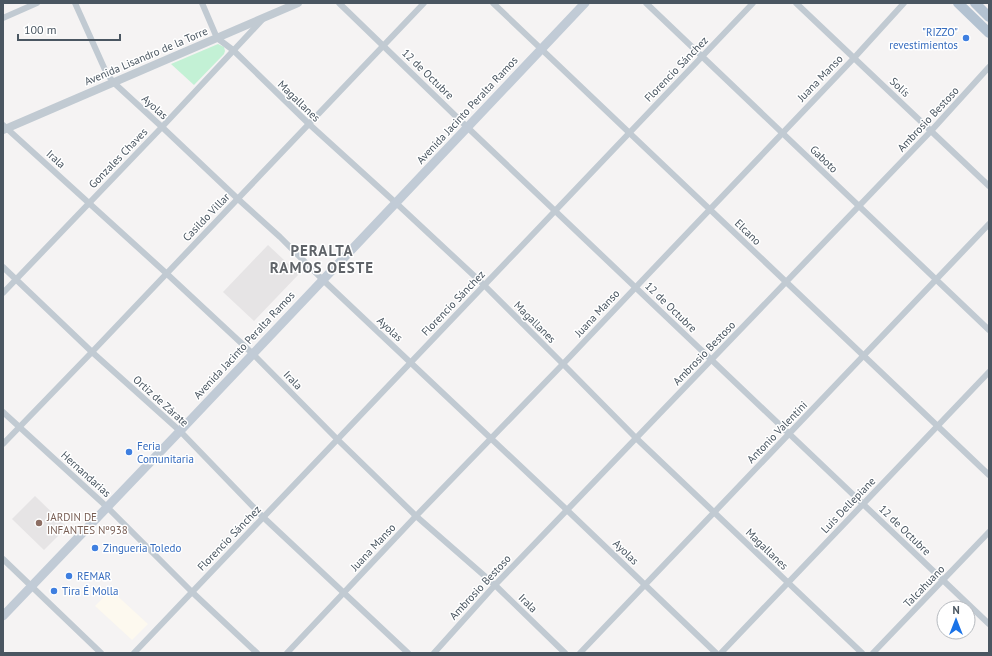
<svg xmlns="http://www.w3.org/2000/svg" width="992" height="656" font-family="'PT Sans',sans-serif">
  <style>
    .commercial { fill: #fdf9ef }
    .education { fill: #e6e4e5 }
    .green { fill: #c3f1d5 }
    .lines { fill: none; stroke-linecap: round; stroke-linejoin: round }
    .minor { stroke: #c1cad2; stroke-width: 6 }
    .tertiary { stroke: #c1cad2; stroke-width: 8 }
    .secondary { stroke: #c1cbd6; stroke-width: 9 }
    .primary { stroke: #b3c2d1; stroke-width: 10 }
    .shop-dot { fill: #3f7fe0; stroke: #fff; stroke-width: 1.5 }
    .education-dot { fill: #8d6e63; stroke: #fff; stroke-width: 1.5 }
    .labels { text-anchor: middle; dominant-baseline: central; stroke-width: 3; stroke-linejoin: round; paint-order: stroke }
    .shop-label { font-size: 11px; fill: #366cbe; stroke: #fff; text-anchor: start }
    .street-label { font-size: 11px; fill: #4a5661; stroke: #fff }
    .education-label { font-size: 11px; fill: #785e54; stroke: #fff; text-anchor: start }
    .district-label { font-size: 15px; font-weight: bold; letter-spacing: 1px; fill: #5f6368; stroke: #fff }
  </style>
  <rect width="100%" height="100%" fill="#f5f3f3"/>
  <polygon class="commercial" points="111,590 148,624 132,640 95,606"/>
  <g class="education">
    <polygon points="268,245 299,274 254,321 223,292"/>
    <polygon points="35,496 67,527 44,550 12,519"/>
  </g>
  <polygon class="green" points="218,44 224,47 225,51 224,54 194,85 171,64"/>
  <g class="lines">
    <g class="minor">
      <polyline points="75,3 106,72 113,82 162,127 238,199 280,237 323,280 567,510 716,653"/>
      <polyline points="202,3 217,38 233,50 309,124 396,203 484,285 563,364 636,438 862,653"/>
      <polyline points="339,3 467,127 989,624"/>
      <polyline points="493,3 989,475"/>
      <polyline points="646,3 989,330"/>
      <polyline points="796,3 989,186"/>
      <polyline points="3,18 37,3"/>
      <polyline points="3,125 166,273 253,354 337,439 416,516 495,585 565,653"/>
      <polyline points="3,267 92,352 180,431 263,517 408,653"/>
      <polyline points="3,293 162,127 262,20"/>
      <polyline points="3,412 107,507 192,592 257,653"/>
      <polyline points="3,444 92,352 424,3"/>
      <polyline points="3,559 101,653"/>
      <polyline points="134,653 753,3"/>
      <polyline points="287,653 416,516 563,364 636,287 854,58 904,3"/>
      <polyline points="434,653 495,585 931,131 989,67"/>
      <polyline points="580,653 989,224"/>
      <polyline points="721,653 989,372"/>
      <polyline points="873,653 989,532"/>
    </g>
    <polyline class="tertiary" points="3,130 298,3"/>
    <polyline class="secondary" points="3,616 180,431 585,3"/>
    <g class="primary">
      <polyline points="958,3 989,33"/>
      <polyline points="975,3 989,17"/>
    </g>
  </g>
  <g class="shop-dot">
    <circle cx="966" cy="38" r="4"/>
    <circle cx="129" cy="452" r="4"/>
    <circle cx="95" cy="548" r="4"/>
    <circle cx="69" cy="576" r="4"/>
    <circle cx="54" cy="591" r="4"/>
  </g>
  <circle class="education-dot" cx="39" cy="523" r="4"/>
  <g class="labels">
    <g class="shop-label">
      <text x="958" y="32" text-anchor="end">"RIZZO"<tspan x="958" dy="13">revestimientos</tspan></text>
      <text x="137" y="446">Feria<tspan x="137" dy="13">Comunitaria</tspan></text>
      <text x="103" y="548">Zingueria Toledo</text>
      <text x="77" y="576">REMAR</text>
      <text x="62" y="591">Tira É Molla</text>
    </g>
    <g class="street-label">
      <text transform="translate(146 56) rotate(-23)">Avenida Lisandro de la Torre</text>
      <text transform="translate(676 69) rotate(-46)">Florencio Sánchez</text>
      <text transform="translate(428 74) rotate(44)">12 de Octubre</text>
      <text transform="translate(820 78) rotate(-46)">Juana Manso</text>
      <text transform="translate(900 87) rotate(43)">Solís</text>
      <text transform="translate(299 101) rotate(44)">Magallanes</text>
      <text transform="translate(155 107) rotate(42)">Ayolas</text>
      <text transform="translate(467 110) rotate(-47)">Avenida Jacinto Peralta Ramos</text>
      <text transform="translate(928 119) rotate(-47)">Ambrosio Bestoso</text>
      <text transform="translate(118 158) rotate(-46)">Gonzales Chaves</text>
      <text transform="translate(56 159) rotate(42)">Irala</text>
      <text transform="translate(824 159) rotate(44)">Gaboto</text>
      <text transform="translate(206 217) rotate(-46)">Casildo Villar</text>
      <text transform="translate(748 232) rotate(44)">Elcano</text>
      <text transform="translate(453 303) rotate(-46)">Florencio Sánchez</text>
      <text transform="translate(671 307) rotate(44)">12 de Octubre</text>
      <text transform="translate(597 313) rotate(-47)">Juana Manso</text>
      <text transform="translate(535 322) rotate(45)">Magallanes</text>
      <text transform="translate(390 329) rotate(43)">Ayolas</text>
      <text transform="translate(244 345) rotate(-47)">Avenida Jacinto Peralta Ramos</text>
      <text transform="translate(704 353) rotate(-46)">Ambrosio Bestoso</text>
      <text transform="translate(293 380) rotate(46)">Irala</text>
      <text transform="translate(161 401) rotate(42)">Ortiz de Zárate</text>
      <text transform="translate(777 432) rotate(-46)">Antonio Valentini</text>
      <text transform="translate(86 474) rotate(42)">Hernandarias</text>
      <text transform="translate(848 505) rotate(-46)">Luis Dellepiane</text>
      <text transform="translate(905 530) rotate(44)">12 de Octubre</text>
      <text transform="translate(229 538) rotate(-46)">Florencio Sánchez</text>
      <text transform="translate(373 547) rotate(-47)">Juana Manso</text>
      <text transform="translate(767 549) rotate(44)">Magallanes</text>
      <text transform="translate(626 552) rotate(44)">Ayolas</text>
      <text transform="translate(924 586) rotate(-46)">Talcahuano</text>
      <text transform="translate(480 587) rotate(-47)">Ambrosio Bestoso</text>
      <text transform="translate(528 603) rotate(44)">Irala</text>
    </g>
    <g class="education-label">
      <text x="47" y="517">JARDIN DE<tspan x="47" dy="13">INFANTES Nº938</tspan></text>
    </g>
    <g class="district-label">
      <text x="322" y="250">PERALTA<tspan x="322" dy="17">RAMOS OESTE</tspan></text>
    </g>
  </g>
  <rect width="992" height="656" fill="none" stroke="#4a5661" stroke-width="8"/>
  <g transform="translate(956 620)"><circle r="19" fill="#ffffff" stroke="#b7bbc0"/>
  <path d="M0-3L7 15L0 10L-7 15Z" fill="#1a73e8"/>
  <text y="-6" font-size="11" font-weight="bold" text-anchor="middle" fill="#4a5661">N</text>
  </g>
  <path d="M18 34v6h102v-6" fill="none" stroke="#4a5661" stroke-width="2"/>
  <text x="24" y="34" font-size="12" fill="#4a5661" stroke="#ffffff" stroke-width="3" paint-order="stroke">100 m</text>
</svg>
